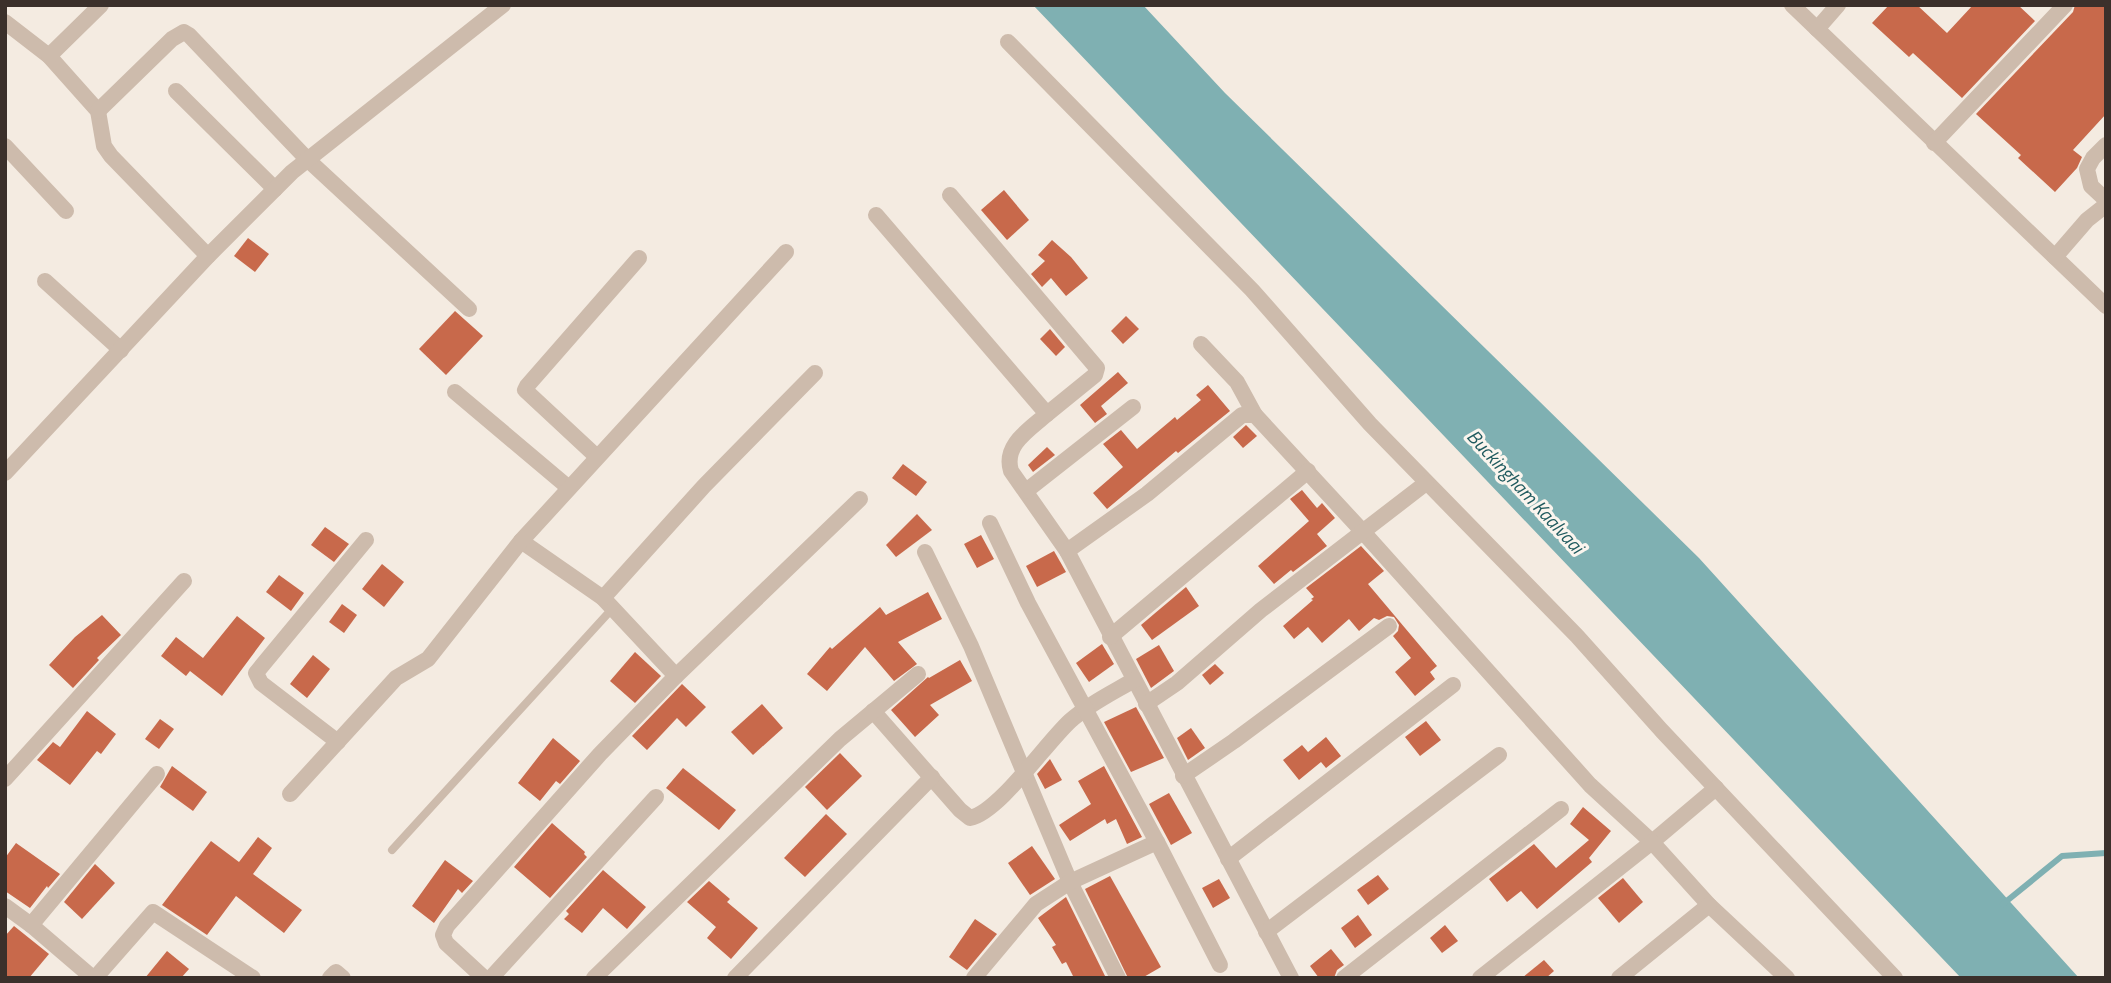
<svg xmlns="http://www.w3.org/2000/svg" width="2111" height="983" font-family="'Titillium Web',sans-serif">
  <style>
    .water { fill: #7fb0b2 }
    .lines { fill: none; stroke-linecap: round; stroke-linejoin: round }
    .stream { stroke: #7fb0b2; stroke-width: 6 }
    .building { fill: #c8694b }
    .service { stroke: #cdbbac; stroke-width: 8 }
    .minor { stroke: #cdbbac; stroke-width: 16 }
    .labels { text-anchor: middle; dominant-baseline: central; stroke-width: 6; stroke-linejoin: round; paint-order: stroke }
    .water-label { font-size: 19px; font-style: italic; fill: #1f5a5e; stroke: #fbf5ee }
  </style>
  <rect width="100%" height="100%" fill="#f4ebe1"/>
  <polygon class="water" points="1033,5 1143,5 1225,93 1699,558 2079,978 1961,978"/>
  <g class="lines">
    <polyline class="stream" points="2003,904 2062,856 2106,853"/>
  </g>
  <g class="building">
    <polygon points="1889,5 1917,5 1947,33 1973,5 2018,5 2035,21 1962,98 1913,53 1909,57 1872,23"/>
    <polygon points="2075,5 2106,5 2106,114 2073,150 2082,157 2077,168 2055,192 2018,158 2021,155 1976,114 2073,12"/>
    <polygon points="1004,190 1029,220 1007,240 981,210"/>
    <polygon points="248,238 269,254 255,272 234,256"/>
    <polygon points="1052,240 1071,257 1088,278 1066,296 1051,278 1042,287 1031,274 1045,261 1038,255"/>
    <polygon points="455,311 483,336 446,375 419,349"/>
    <polygon points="1126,316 1139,329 1123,344 1111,331"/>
    <polygon points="1050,329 1065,347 1056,356 1040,339"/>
    <polygon points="1118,372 1128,383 1101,406 1107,414 1095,423 1080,405"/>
    <polygon points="1208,385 1230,411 1178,453 1176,451 1107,509 1093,493 1123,467 1103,444 1121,430 1137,449 1175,417 1177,420 1201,400 1196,395"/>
    <polygon points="1246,425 1257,436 1243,448 1233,437"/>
    <polygon points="1047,447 1055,455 1033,472 1028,465"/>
    <polygon points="903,464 927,482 916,496 892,478"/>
    <polygon points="1302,490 1317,508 1322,503 1335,518 1317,534 1327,546 1293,572 1291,570 1274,584 1258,566 1309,521 1290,499"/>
    <polygon points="917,514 932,530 896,557 886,545"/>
    <polygon points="325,527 349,544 334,562 311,545"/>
    <polygon points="981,535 994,559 977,568 964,544"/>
    <polygon points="1361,546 1384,571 1368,584 1437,666 1430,672 1435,679 1415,696 1395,672 1411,658 1393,636 1398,631 1399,625 1394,617 1387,616 1379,620 1374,618 1359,631 1349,619 1322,643 1308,627 1294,639 1283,626 1313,600 1311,599 1314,597 1306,588"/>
    <polygon points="1054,551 1066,572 1037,587 1026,566"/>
    <polygon points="382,564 404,582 384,607 362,589"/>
    <polygon points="279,575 304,593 291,611 266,592"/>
    <polygon points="1186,587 1199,606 1152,640 1141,625"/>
    <polygon points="928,592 942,619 898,642 917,664 894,681 865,647 827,691 807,674 830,647 832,649 880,607 886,615"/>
    <polygon points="342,604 357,615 344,633 329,622"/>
    <polygon points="102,615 121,635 97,658 99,660 73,688 49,665 75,637"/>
    <polygon points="237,616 265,638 222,696 190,671 186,676 161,656 176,637 203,658"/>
    <polygon points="1102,644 1114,664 1089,682 1076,663"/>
    <polygon points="1159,645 1174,671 1151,688 1136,659"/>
    <polygon points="635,652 661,676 635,703 610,681"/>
    <polygon points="313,655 330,669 307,698 290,684"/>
    <polygon points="960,660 972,681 930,705 939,715 915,737 891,710 928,677 929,678"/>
    <polygon points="1215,664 1224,673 1210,685 1202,675"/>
    <polygon points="682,684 706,707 686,727 677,718 647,750 632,736"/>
    <polygon points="762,704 783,728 753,755 731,732"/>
    <polygon points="1136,707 1164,758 1131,772 1104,722"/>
    <polygon points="87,711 116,734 101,754 97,751 70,785 37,760 53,742 60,747"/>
    <polygon points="160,719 174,729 159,749 145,739"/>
    <polygon points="1426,721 1441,740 1420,756 1405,737"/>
    <polygon points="1191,728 1205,748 1188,760 1177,738"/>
    <polygon points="1326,737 1341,756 1326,768 1321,762 1299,780 1283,760 1302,745 1308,752"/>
    <polygon points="553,738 580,761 560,784 556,781 540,801 518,783"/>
    <polygon points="840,753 862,776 827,810 805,787"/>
    <polygon points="1050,759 1062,780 1045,789 1037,774"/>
    <polygon points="172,766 207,792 193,811 160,787"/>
    <polygon points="1104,766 1142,837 1127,844 1116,819 1107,824 1105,819 1070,841 1059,825 1091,804 1078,781"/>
    <polygon points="683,768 736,810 719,830 666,788"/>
    <polygon points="1169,793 1192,833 1171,845 1149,804"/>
    <polygon points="1583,807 1611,831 1589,858 1592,862 1537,909 1521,891 1507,902 1489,879 1534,844 1556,868 1589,840 1570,824"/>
    <polygon points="826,814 847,834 805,877 784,858"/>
    <polygon points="552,823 585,852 584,854 587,857 550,898 514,867"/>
    <polygon points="258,837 272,848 253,874 302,910 284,933 236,896 207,935 162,905 211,841 239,862"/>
    <polygon points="16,843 60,874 48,888 47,886 30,908 5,891 5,858"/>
    <polygon points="1032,846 1055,879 1030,895 1008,863"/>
    <polygon points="445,860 473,881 462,893 458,889 434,923 412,906"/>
    <polygon points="95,864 115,883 82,919 64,902"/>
    <polygon points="603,870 646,907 627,929 603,908 582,933 564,919 569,914 566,911"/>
    <polygon points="1378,875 1389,889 1368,905 1357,890"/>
    <polygon points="1110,876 1161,967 1142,978 1128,978 1085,889"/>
    <polygon points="1623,878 1643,902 1619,923 1598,898"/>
    <polygon points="1219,879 1230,898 1213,908 1202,888"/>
    <polygon points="709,881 730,899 727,902 758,928 731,959 707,938 716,927 687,902"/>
    <polygon points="1066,897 1106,978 1074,978 1066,962 1062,964 1052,947 1056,945 1038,918"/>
    <polygon points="1358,915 1372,935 1355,948 1341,928"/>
    <polygon points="975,919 997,934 967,970 949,957"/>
    <polygon points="1445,925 1458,941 1442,953 1430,938"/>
    <polygon points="14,926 49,954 29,978 5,978 5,936"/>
    <polygon points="1331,949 1344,965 1337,970 1334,978 1319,978 1310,966"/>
    <polygon points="167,951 189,969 181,978 145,978"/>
    <polygon points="1544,960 1554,971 1546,978 1522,978"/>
  </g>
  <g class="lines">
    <polyline class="service" points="392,850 612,609"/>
    <g class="minor">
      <polyline points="1792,5 2106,306"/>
      <polyline points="5,22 49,56 98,111 104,146 111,156 208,256"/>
      <polyline points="1817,29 1838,5"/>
      <polyline points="1008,42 1252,290 1370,424 1577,636 1662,731 1895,978"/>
      <polyline points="49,56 101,5"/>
      <polyline points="176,91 275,189"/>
      <polyline points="98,111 172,39 184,32 189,35 307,159 469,309"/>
      <polyline points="1934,143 2065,5"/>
      <polyline points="2106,145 2093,158 2087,169 2091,186 2106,200"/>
      <polyline points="5,146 66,211"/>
      <polyline points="950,195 1097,368 1095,375 1047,414"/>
      <path d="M 876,215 L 1047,414 C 1029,430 1003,445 1011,471 L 1067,551 L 1291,978"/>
      <polyline points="2055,257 2087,220 2106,205"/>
      <polyline points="45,281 121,350"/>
      <polyline points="1201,344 1237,382 1255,415"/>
      <polyline points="455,392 569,488"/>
      <polyline points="597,457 525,390 527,386 639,258"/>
      <polyline points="5,473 208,256 292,172 503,5"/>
      <polyline points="1026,491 1133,407"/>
      <polyline points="521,541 603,598 676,676"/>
      <polyline points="1067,551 1147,494 1242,415 1255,415 1364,533 1590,785 1652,842 1716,788"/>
      <polyline points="925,552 971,646 1070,882 1118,978"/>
      <polyline points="603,598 704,486 815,373"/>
      <polyline points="1110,637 1308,471"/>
      <polyline points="1146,704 1177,683 1261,610 1426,483"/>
      <path d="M 873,711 L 960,810 L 970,818 C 999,812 1046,743 1070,721 C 1089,704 1112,693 1134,680"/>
      <polyline points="338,742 261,683 256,673 366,540"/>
      <polyline points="1183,776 1234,741 1389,626"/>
      <polyline points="5,779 184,581"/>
      <polyline points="290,794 396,678 428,659 521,541 786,252"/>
      <polyline points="1157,842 1220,965"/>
      <polyline points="1228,859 1453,685"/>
      <polyline points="5,906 31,925 93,978"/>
      <polyline points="31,925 157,774"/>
      <polyline points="1266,932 1499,755"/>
      <polyline points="95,978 153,912 253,978"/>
      <polyline points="330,978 336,972 343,978"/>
      <polyline points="484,978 446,943 443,935 447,926 600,754 676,676 860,499"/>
      <polyline points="491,978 656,797"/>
      <polyline points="594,978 840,739 918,674"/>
      <polyline points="735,978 932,777"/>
      <polyline points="974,978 1036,904 1070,882 1157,842 1028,603 990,523"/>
      <polyline points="1344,978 1561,809"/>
      <polyline points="1480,978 1652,842 1709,905 1787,978"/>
      <polyline points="1619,978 1709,905"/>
    </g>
  </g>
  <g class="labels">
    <g class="water-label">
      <text transform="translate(1526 491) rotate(47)">Buckingham Kaalvaai</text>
    </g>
  </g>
  <rect width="2111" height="983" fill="none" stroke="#3b302b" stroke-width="14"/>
</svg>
